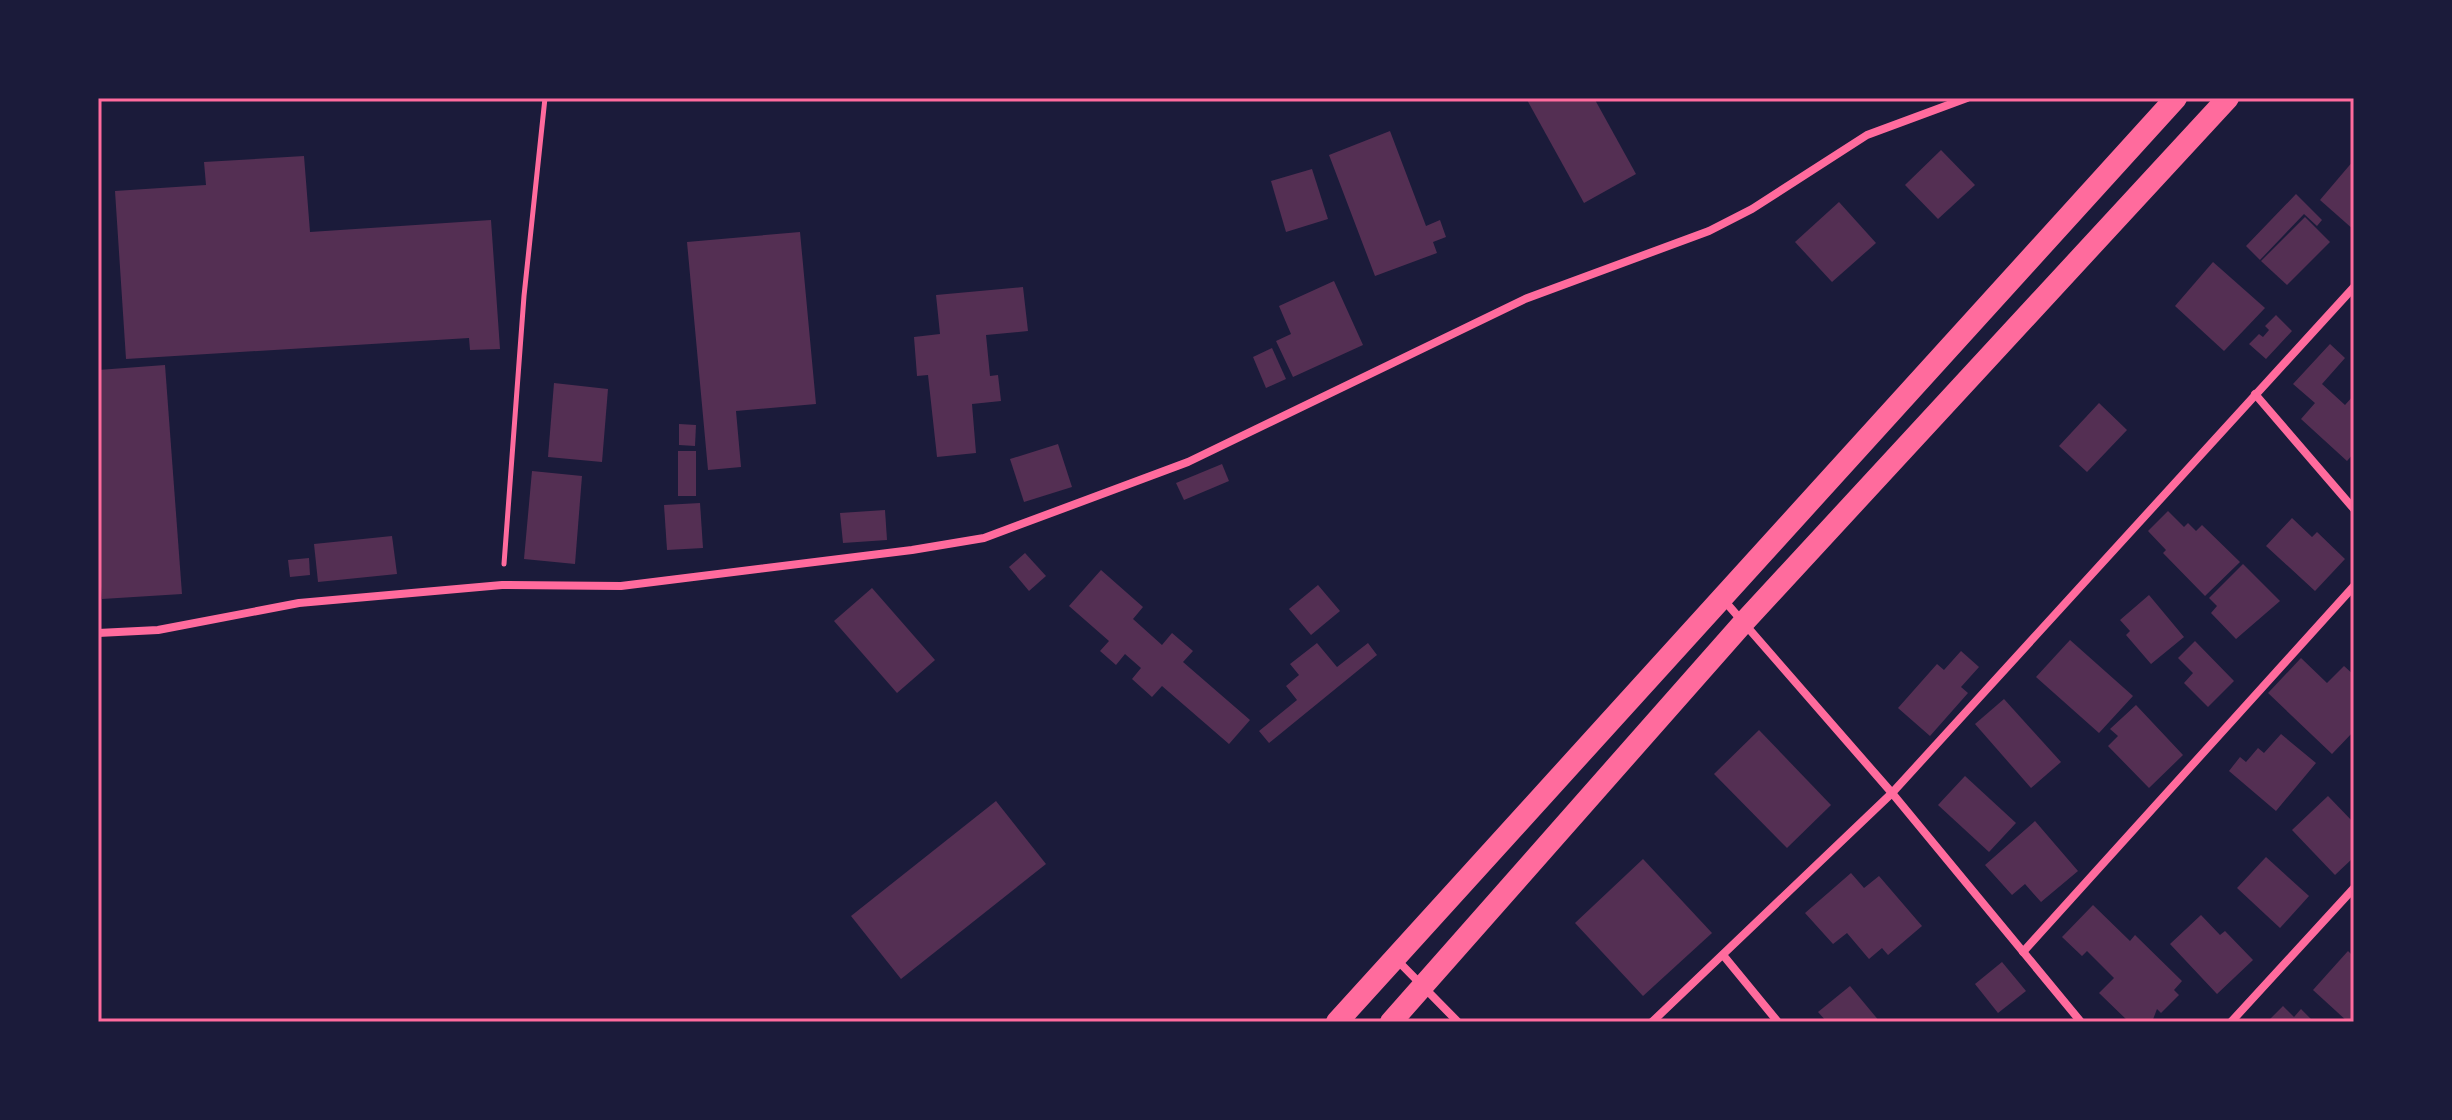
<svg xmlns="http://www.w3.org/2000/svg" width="2452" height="1120" font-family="'Open Sans',sans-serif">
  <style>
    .building { fill: #542f53 }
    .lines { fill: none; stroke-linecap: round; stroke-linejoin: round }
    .path { stroke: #ff6b9d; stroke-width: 5 }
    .minor { stroke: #ff6b9d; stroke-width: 8 }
    .trunk { stroke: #ff6b9d; stroke-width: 22 }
    .neatline { fill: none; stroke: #ff6b9d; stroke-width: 3 }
  </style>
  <rect width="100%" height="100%" fill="#1b1b3a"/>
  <g class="building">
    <polygon points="1526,98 1594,98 1636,174 1584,203"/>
    <polygon points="1390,131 1426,226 1440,220 1446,237 1433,242 1437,253 1375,276 1329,155"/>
    <polygon points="1941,150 1975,185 1938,219 1905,185"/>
    <polygon points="304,156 310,232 491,220 500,349 470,350 469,338 126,359 115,191 206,185 204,162"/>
    <polygon points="2354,160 2354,230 2320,200"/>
    <polygon points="1312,169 1328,219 1286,232 1271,181"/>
    <polygon points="2296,194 2322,220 2317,226 2304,214 2260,260 2246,246"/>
    <polygon points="1839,202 1876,243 1832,282 1795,242"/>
    <polygon points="2305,217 2330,242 2287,285 2261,261"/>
    <polygon points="800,232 816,404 736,411 741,467 708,470 687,242"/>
    <polygon points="2213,262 2265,308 2224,351 2175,306"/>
    <polygon points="1334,281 1363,345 1293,377 1276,341 1291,334 1279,306"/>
    <polygon points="1023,287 1028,331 986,335 990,376 998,375 1001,401 972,404 976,453 937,457 928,375 917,376 914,337 940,334 936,295"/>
    <polygon points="2276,315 2292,331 2266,359 2249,344 2259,334 2263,337 2269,330 2265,326"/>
    <polygon points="2330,344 2345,358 2322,384 2345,405 2354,395 2354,453 2347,461 2301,419 2315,403 2293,384"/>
    <polygon points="1272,348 1286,379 1266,388 1253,357"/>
    <polygon points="165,365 182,594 102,599 98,549 98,370"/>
    <polygon points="554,383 608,389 602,462 548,457"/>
    <polygon points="2099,403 2127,430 2087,472 2059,446"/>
    <polygon points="679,424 696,425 695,446 679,445"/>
    <polygon points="1058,444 1072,487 1024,502 1010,459"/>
    <rect x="678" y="451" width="18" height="45"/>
    <polygon points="1222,464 1229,481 1184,500 1176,483"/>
    <polygon points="532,471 582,476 575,564 524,559"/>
    <polygon points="700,503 703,548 667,550 664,505"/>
    <polygon points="885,510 887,540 843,543 840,513"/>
    <polygon points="2168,511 2184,527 2188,523 2196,531 2202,525 2240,562 2205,596 2163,553 2166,550 2148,531"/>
    <polygon points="2292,518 2312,537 2317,532 2345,559 2315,591 2266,546"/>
    <polygon points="392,536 397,574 318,582 314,544"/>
    <polygon points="1025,553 1046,576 1029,591 1009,567"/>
    <polygon points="309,558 310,575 290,577 288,560"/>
    <polygon points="2243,564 2280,601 2236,639 2211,613 2217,606 2209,598"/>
    <polygon points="1101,570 1143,607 1133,619 1162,645 1172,633 1193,651 1183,662 1250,720 1229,744 1162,686 1152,697 1132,679 1141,668 1125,654 1116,665 1100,651 1109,641 1069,606"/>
    <polygon points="1318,585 1340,611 1311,635 1289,609"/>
    <polygon points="872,588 935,660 897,693 834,621"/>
    <polygon points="2149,595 2184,637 2151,664 2126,635 2130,631 2120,620"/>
    <polygon points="2070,640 2133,696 2099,733 2036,677"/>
    <polygon points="2195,641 2234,681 2208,707 2184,683 2193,673 2178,658"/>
    <polygon points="1317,643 1337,667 1368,643 1377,655 1269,743 1259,731 1297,700 1286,686 1299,675 1290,664"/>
    <polygon points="1961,651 1979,667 1961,687 1968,693 1930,736 1898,708 1937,664 1944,670"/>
    <polygon points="2301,658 2327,683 2344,666 2354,675 2354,731 2332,754 2268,693"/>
    <polygon points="2004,699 2061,762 2031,788 1975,724"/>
    <polygon points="2136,705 2183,755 2149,788 2108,746 2118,736 2110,729"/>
    <polygon points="1759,730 1831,805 1787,848 1714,774"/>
    <polygon points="2281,734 2316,763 2276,811 2229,771 2240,757 2246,762 2258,748 2264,753"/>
    <polygon points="1965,776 2016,823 1989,852 1938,805"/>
    <polygon points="2328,796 2354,823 2354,857 2335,875 2292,830"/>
    <polygon points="996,801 1046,864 901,979 851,916"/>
    <polygon points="2035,821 2078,871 2041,902 2025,884 2012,895 1985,865"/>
    <polygon points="2266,857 2309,896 2280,928 2237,888"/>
    <polygon points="1643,859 1712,933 1643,996 1575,923"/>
    <polygon points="1851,873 1864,888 1879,876 1922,926 1888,955 1882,948 1869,959 1847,933 1833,944 1805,913"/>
    <polygon points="2093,905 2130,941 2135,935 2182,981 2174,990 2179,995 2161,1013 2157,1009 2152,1022 2129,1022 2099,993 2114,978 2087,951 2082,956 2062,937"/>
    <polygon points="2201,915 2220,935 2225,931 2253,960 2217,994 2170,944"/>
    <polygon points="2348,951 2354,957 2354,1022 2348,1022 2313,990"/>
    <polygon points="2002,962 2026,991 1998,1013 1975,984"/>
    <polygon points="1850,986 1880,1022 1827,1022 1818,1012"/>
    <polygon points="2283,1006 2294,1017 2301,1009 2314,1022 2267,1022"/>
  </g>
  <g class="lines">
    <polyline class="path" points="504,564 524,296 545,98"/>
    <g class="minor">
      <polyline points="2255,394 2354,509"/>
      <polyline points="1722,598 1892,793 2081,1022"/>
      <polyline points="98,633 158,630 299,603 502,585 621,586 912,550 984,538 1188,462 1525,299 1709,231 1752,209 1867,135 1967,98"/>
      <polyline points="2023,952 2354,586"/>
      <polyline points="1723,955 1778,1022"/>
      <polyline points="1397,960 1458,1022"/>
      <polyline points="1652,1022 1892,793 2354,287"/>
      <polyline points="2231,1022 2354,888"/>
    </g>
    <g class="trunk">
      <polyline points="1337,1022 2176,98"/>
      <polyline points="1391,1022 1744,622 2228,98"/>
    </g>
  </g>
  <rect width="2452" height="1120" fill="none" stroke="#1b1b3a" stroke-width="200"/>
  <rect x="100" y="100" width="2252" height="920" class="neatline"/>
</svg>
